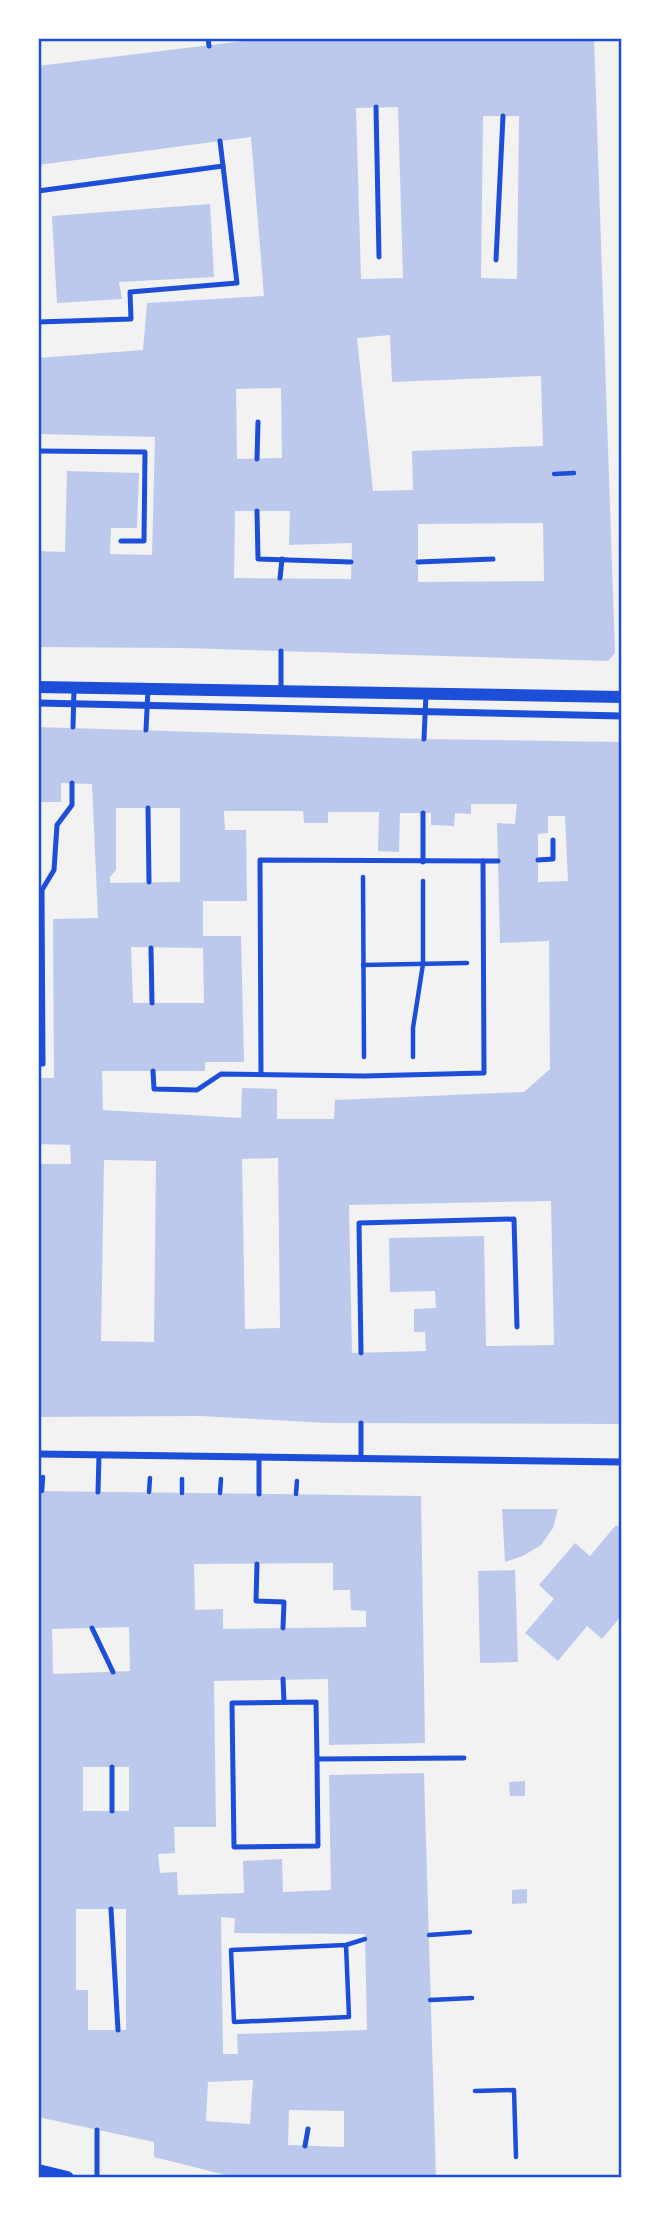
<svg xmlns="http://www.w3.org/2000/svg" width="660" height="2216" font-family="'Sofia Sans Condensed',sans-serif">
  <style>
    .building { fill: #bdc9ec; fill-rule: evenodd }
    .lines { fill: none; stroke-linecap: round; stroke-linejoin: round }
    .path { stroke: #1d4ed8; stroke-width: 4.5 }
    .service { stroke: #1d4ed8; stroke-width: 5 }
    .minor { stroke: #1d4ed8; stroke-width: 7 }
    .tertiary { stroke: #1d4ed8; stroke-width: 12 }
    .secondary { stroke: #1d4ed8; stroke-width: 14 }
    .neatline { fill: none; stroke: #1d4ed8; stroke-width: 2.5 }
  </style>
  <rect width="100%" height="100%" fill="#f2f2f2"/>
  <g class="building">
    <path d="M 268,38 L 594,38 L 615,653 L 608,661 L 183,648 L 38,647 L 38,551 L 65,552 L 67,471 L 139,473 L 137,528 L 111,528 L 110,554 L 152,555 L 155,437 L 38,434 L 38,358 L 143,350 L 147,303 L 264,296 L 251,137 L 38,165 L 38,66 ZM 398,107 L 403,278 L 361,279 L 356,108 ZM 483,116 L 519,116 L 517,279 L 481,278 ZM 390,335 L 392,382 L 541,376 L 543,446 L 412,451 L 413,490 L 373,491 L 357,338 ZM 281,388 L 282,458 L 237,459 L 236,389 ZM 235,511 L 290,511 L 289,545 L 352,543 L 351,579 L 234,578 ZM 543,523 L 544,581 L 418,582 L 418,524 Z"/>
    <polygon points="210,204 214,277 119,282 122,299 57,303 52,216"/>
    <path d="M 38,727 L 424,739 L 621,742 L 621,1422 L 620,1424 L 329,1423 L 200,1416 L 38,1417 L 38,1164 L 71,1164 L 70,1145 L 38,1144 L 38,1078 L 54,1078 L 53,919 L 98,918 L 92,784 L 61,783 L 61,802 L 38,802 ZM 471,804 L 517,804 L 515,824 L 497,823 L 500,943 L 549,941 L 550,1069 L 524,1092 L 335,1100 L 334,1119 L 277,1119 L 277,1089 L 242,1088 L 241,1118 L 103,1110 L 102,1071 L 205,1071 L 205,1062 L 244,1062 L 241,936 L 203,936 L 203,901 L 247,901 L 246,830 L 225,830 L 224,811 L 303,811 L 304,823 L 328,823 L 328,812 L 379,812 L 378,851 L 399,852 L 400,813 L 431,813 L 431,825 L 454,826 L 455,813 L 471,814 ZM 116,808 L 180,808 L 180,882 L 110,883 L 110,877 L 116,870 ZM 548,816 L 565,816 L 568,881 L 538,882 L 538,834 L 548,833 ZM 131,947 L 203,948 L 204,1003 L 133,1003 ZM 278,1158 L 280,1328 L 245,1329 L 242,1159 ZM 104,1160 L 156,1161 L 154,1342 L 101,1341 ZM 551,1201 L 554,1345 L 486,1346 L 484,1236 L 389,1238 L 390,1292 L 435,1291 L 436,1308 L 414,1309 L 414,1332 L 425,1332 L 426,1351 L 352,1353 L 349,1205 Z"/>
    <path d="M 38,1491 L 421,1496 L 425,1743 L 329,1745 L 328,1679 L 214,1681 L 216,1827 L 174,1827 L 175,1853 L 158,1854 L 160,1873 L 177,1872 L 178,1895 L 244,1893 L 243,1861 L 282,1859 L 283,1892 L 331,1890 L 329,1775 L 424,1773 L 436,2178 L 238,2178 L 154,2157 L 154,2142 L 38,2117 ZM 333,1563 L 333,1590 L 350,1590 L 351,1610 L 366,1611 L 366,1627 L 223,1629 L 223,1609 L 195,1610 L 194,1564 ZM 129,1627 L 130,1671 L 53,1674 L 52,1629 ZM 83,1767 L 129,1767 L 129,1811 L 83,1811 ZM 76,1909 L 126,1909 L 126,2030 L 88,2030 L 88,1990 L 76,1990 ZM 221,1917 L 235,1918 L 234,1933 L 365,1934 L 367,2030 L 237,2034 L 238,2054 L 223,2054 ZM 253,2080 L 250,2124 L 206,2121 L 208,2082 ZM 289,2110 L 344,2111 L 344,2147 L 288,2145 Z"/>
    <polygon points="502,1509 558,1509 553,1528 541,1545 523,1556 505,1562"/>
    <polygon points="616,1525 621,1529 621,1616 602,1639 587,1626 558,1661 525,1633 554,1599 539,1585 575,1543 590,1556"/>
    <polygon points="515,1570 518,1662 480,1663 478,1571"/>
    <polygon points="525,1781 525,1796 510,1796 509,1782"/>
    <polygon points="527,1889 527,1903 512,1904 512,1890"/>
  </g>
  <g class="lines">
    <g class="path">
      <polyline points="554,474 574,473"/>
      <polyline points="363,877 364,1057"/>
      <polyline points="363,965 467,963"/>
      <polyline points="413,1057 413,1028 423,964 423,881"/>
      <polyline points="42,1491 43,1477"/>
      <polyline points="149,1492 150,1478"/>
      <polyline points="182,1493 182,1479"/>
      <polyline points="220,1493 221,1479"/>
      <polyline points="296,1494 297,1481"/>
      <polyline points="429,1935 470,1932"/>
      <polyline points="346,1945 231,1950 234,2022 349,2017 346,1945 365,1939"/>
      <polyline points="430,2000 472,1998"/>
      <polyline points="475,2091 514,2090 516,2157"/>
    </g>
    <g class="service">
      <polyline points="208,38 209,46"/>
      <polyline points="376,107 379,257"/>
      <polyline points="38,191 223,166 220,141"/>
      <polyline points="496,260 503,116"/>
      <polyline points="38,322 131,319 130,292 237,283 223,166"/>
      <polyline points="38,451 145,452 144,541 121,541"/>
      <polyline points="257,459 258,422"/>
      <polyline points="257,511 258,559 351,562"/>
      <polyline points="418,562 493,559"/>
      <polyline points="280,578 282,559"/>
      <polyline points="281,651 281,691"/>
      <polyline points="73,727 74,688"/>
      <polyline points="146,730 148,689"/>
      <polyline points="424,739 426,694"/>
      <polyline points="148,808 149,882"/>
      <polyline points="538,860 553,859 553,840"/>
      <polyline points="483,861 498,861"/>
      <polyline points="423,862 423,813"/>
      <polyline points="151,948 152,1003"/>
      <polyline points="38,1064 43,1064 42,890 54,870 57,825 72,805 72,783"/>
      <polyline points="153,1071 154,1089 197,1090 221,1074 364,1076 484,1073 483,861 260,860 261,1075"/>
      <polyline points="361,1353 359,1223 514,1219 517,1327"/>
      <polyline points="361,1458 361,1423"/>
      <polyline points="98,1492 99,1455"/>
      <polyline points="259,1494 259,1457"/>
      <polyline points="257,1564 256,1601 284,1602 283,1628"/>
      <polyline points="92,1628 113,1672"/>
      <polyline points="283,1679 284,1702"/>
      <polyline points="317,1759 316,1702 232,1703 234,1847 318,1846 317,1759 464,1758"/>
      <polyline points="112,1811 112,1767"/>
      <polyline points="111,1909 118,2030"/>
      <polyline points="97,2130 97,2178"/>
      <polyline points="305,2146 308,2129"/>
    </g>
    <g class="minor">
      <polyline points="38,703 622,716"/>
      <polyline points="38,1454 622,1462"/>
    </g>
    <polyline class="tertiary" points="38,687 622,697"/>
    <polyline class="secondary" points="38,2171 67,2178"/>
  </g>
  <rect width="660" height="2216" fill="none" stroke="#ffffff" stroke-width="80"/>
  <rect x="40" y="40" width="580" height="2136" class="neatline"/>
</svg>
